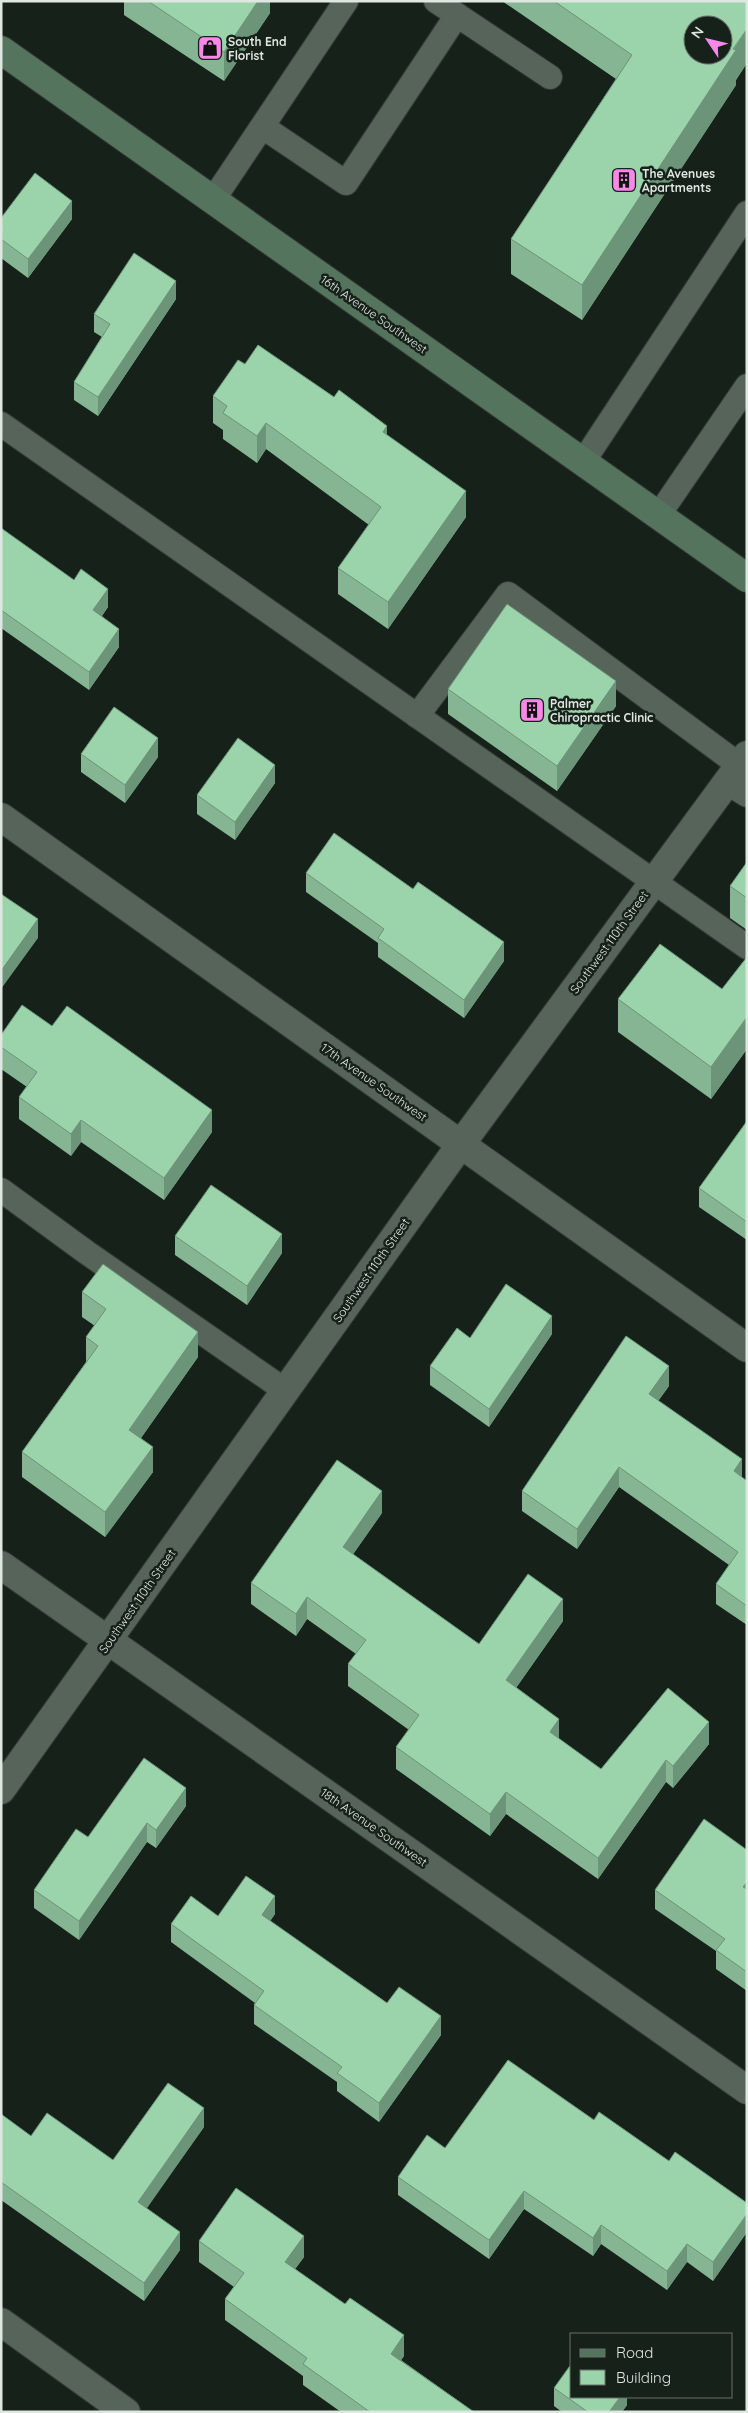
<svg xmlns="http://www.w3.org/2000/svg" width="748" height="2413" font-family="Quicksand,sans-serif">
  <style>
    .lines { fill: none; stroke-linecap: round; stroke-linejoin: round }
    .service-casing { stroke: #333b35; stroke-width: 26 }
    .minor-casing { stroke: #333b35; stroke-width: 30 }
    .secondary-casing { stroke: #333b35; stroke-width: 30 }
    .service { stroke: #56645a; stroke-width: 24 }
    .minor { stroke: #56645a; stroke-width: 28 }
    .secondary { stroke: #55745e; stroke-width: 28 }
    .wall { fill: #85b593 }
    .shaded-wall { fill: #6c9478 }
    .building { fill: #9bd3ab; stroke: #6c9478; fill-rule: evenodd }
    .labels { text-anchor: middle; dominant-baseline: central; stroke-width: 5; stroke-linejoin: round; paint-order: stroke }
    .poi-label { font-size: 12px; font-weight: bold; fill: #dfe7e1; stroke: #162119; text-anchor: start }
    .street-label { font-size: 12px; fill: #dfe7e1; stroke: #162119 }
  </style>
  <rect width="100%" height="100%" fill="#162119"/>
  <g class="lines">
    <defs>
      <g id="service">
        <polyline points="436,1 550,77"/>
        <polyline points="263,127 346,183 457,15"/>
        <polyline points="213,200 346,1"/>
        <polyline points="1,424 747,947"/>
        <polyline points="583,462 747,213"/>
        <polyline points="658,516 747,386"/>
        <polyline points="417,716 508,594 739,765"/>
        <polyline points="726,782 747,795"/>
        <polyline points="1,1190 86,1252 286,1391"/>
      </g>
      <g id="minor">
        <polyline points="1,817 747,1348"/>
        <polyline points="1,1565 747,2090"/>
        <polyline points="1,1790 461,1144 747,755"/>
        <polyline points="1,2322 126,2412"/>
      </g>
      <polyline id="secondary" points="1,50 747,578"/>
    </defs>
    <use href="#service" class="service-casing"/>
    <use href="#minor" class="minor-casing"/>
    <use href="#secondary" class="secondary-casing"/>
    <use href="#service" class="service"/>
    <use href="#minor" class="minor"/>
    <use href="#secondary" class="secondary"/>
  </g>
  <g class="wall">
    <polygon points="124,1 270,1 270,13 224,81 124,15"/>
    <polygon points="502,1 747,1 747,63 736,80 736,85 582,320 511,274 511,239 616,79"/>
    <polygon points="1,218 72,219 28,278 1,258"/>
    <polygon points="176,299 98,416 74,400 74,382 102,337 94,332 94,314"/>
    <polygon points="245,364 387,436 466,517 388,629 338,594 338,568 369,525 266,449 257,463 223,439 223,430 213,423 213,396"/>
    <polygon points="1,528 108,607 102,616 119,647 89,690 1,628"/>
    <polygon points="448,689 616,706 557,791 448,714"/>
    <polygon points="81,754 158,757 125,803 81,772"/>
    <polygon points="275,783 235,840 197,814 197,795"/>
    <polygon points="747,862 747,930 730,918 730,886"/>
    <polygon points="306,873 504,961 464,1018 378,957 378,943 306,892"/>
    <polygon points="747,957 747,1049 711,1099 618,1032 618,999 722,989"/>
    <polygon points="1,1035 212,1132 164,1200 81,1142 71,1156 19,1119 19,1097 27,1087 1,1069"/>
    <polygon points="747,1121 747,1240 699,1207 699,1188"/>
    <polygon points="175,1236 282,1253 247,1305 175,1255"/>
    <polygon points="82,1292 198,1357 141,1438 153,1472 105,1537 22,1477 22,1452 86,1362 86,1337 95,1326 82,1317"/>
    <polygon points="552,1334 489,1427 430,1385 430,1366"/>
    <polygon points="669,1386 658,1401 742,1477 747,1481 747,1625 716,1604 716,1584 729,1565 619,1487 577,1549 522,1511 522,1491"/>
    <polygon points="382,1513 353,1554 479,1644 563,1621 516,1688 559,1739 601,1769 709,1744 673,1788 666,1782 598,1879 506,1814 490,1836 396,1769 396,1747 409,1730 348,1686 348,1664 356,1654 307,1619 296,1636 251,1604 251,1583"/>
    <polygon points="186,1806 156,1848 147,1842 79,1940 34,1908 34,1890 88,1837"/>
    <polygon points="747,1850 747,1991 716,1969 716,1951 655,1909 655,1890"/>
    <polygon points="275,1914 270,1921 387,2003 441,2035 379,2122 337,2091 337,2082 254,2024 254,2005 255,2003 171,1942 171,1924 218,1916"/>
    <polygon points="1,2114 31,2136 113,2160 204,2127 146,2208 180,2250 144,2301 1,2200"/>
    <polygon points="594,2120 747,2203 747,2232 713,2281 687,2262 667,2290 601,2244 593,2256 524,2209 489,2259 398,2195 398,2177 445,2148"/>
    <polygon points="199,2241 304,2257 295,2269 404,2356 401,2360 474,2412 341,2412 303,2385 303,2376 225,2320 225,2299 234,2287 199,2262"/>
    <polygon points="554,2388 627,2397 627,2405 622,2412 562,2412 554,2406"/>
  </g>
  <g class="shaded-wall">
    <polygon points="258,1 270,1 270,13 224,81 224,52"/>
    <polygon points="747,29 747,63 736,80 736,85 582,320 582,285"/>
    <polygon points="72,201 72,219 28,278 28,259"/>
    <polygon points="176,281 176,299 98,416 98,397"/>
    <polygon points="266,423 266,449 257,463 257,436"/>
    <polygon points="387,426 387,453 383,432"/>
    <polygon points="466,491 466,517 388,629 388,602"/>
    <polygon points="108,589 108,607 93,628 93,610"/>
    <polygon points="119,629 119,647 89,690 89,672"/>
    <polygon points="616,681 616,706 557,791 557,766"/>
    <polygon points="158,738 158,757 125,803 125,785"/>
    <polygon points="275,765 275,783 235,840 235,822"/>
    <polygon points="38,919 38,938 1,989 1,971"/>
    <polygon points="504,942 504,961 464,1018 464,1000"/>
    <polygon points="747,1017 747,1049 711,1099 711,1067"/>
    <polygon points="212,1110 212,1132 164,1200 164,1178"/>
    <polygon points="81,1120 81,1142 71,1156 71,1134"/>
    <polygon points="282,1234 282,1253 247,1305 247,1286"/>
    <polygon points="552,1316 552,1334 489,1427 489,1409"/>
    <polygon points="198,1332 198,1357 129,1455 129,1430"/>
    <polygon points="669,1366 669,1386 649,1414 649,1394"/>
    <polygon points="153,1447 153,1472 105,1537 105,1512"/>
    <polygon points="742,1459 742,1479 734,1471"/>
    <polygon points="619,1467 619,1487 577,1549 577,1529"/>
    <polygon points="382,1491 382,1513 343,1569 343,1547"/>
    <polygon points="307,1597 307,1619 296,1636 296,1614"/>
    <polygon points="563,1599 563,1621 506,1702 506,1680"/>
    <polygon points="559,1719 559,1741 550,1732"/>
    <polygon points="709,1722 709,1744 673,1788 673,1766"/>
    <polygon points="666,1760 666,1782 598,1879 598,1858"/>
    <polygon points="186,1788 186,1806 156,1848 156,1830"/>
    <polygon points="506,1792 506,1814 490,1836 490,1814"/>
    <polygon points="147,1823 147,1842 79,1940 79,1921"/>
    <polygon points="747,1882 747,1900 743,1887"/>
    <polygon points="275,1896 275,1914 262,1933 262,1915"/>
    <polygon points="441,2016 441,2035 379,2122 379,2103"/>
    <polygon points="204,2108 204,2127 138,2221 138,2202"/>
    <polygon points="524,2191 524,2209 489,2259 489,2240"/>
    <polygon points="747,2214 747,2232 713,2281 713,2262"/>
    <polygon points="601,2225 601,2244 593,2256 593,2238"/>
    <polygon points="180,2232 180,2250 144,2301 144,2283"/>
    <polygon points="304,2236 304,2257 285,2283 285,2262"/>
    <polygon points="687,2244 687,2262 667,2290 667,2271"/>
    <polygon points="404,2335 404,2356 391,2375 391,2354"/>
    <polygon points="620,2397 627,2397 627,2405 622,2412 609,2412"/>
  </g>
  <g class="building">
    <polygon points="148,1 258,1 224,52"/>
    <path d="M 554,1 L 747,1 L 747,29 L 733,49 L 736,50 L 582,285 L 511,239 L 632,55 ZM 693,25 L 723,25 L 723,55 L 693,55 Z"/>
    <polygon points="35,173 72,201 28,259 1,239 1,218"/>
    <polygon points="134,253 176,281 98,397 74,382 110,324 94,314"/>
    <polygon points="258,345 334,397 339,390 387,426 383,432 466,491 388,602 338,568 381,507 266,423 257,436 223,413 227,406 213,396 238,360 245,364"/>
    <polygon points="1,528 74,580 81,569 108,589 93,610 119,629 89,672 1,610"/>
    <polygon points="507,604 616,681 557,766 448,689"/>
    <polygon points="114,707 158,738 125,785 81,754"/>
    <polygon points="238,738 275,765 235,822 197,795"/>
    <polygon points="334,833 413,889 418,882 504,942 464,1000 378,938 384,929 306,873"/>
    <polygon points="747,862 747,898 730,886"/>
    <polygon points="1,894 38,919 1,971"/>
    <polygon points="660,944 722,989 747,957 747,1017 711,1067 618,999"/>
    <polygon points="22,1005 52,1026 67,1006 212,1110 164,1178 81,1120 71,1134 19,1097 37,1072 1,1047 1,1035"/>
    <polygon points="747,1121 747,1222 699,1188"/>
    <polygon points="211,1185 282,1234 247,1286 175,1236"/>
    <polygon points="103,1264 198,1332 129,1430 153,1447 105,1512 22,1452 98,1346 86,1337 106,1309 82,1292"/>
    <polygon points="506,1284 552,1316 489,1409 430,1366 457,1328 470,1338"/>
    <polygon points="626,1336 669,1366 649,1394 742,1459 734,1471 747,1481 747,1606 716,1584 738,1552 619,1467 577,1529 522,1491"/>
    <polygon points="337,1460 382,1491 343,1547 479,1644 528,1574 563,1599 506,1680 559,1719 550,1732 601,1769 668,1688 709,1722 673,1766 666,1760 598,1858 506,1792 490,1814 396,1747 419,1715 348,1664 366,1640 307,1597 296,1614 251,1583"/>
    <polygon points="144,1758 186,1788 156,1830 147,1823 79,1921 34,1890 76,1829 88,1837"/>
    <polygon points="704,1819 747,1850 747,1882 743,1887 747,1889 747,1972 716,1950 725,1939 655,1890"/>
    <polygon points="246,1876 275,1896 262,1915 387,2003 399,1987 441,2016 379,2103 337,2073 342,2067 254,2005 264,1991 171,1924 191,1896 218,1916"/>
    <polygon points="508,2060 594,2120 599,2112 669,2161 675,2152 747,2203 747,2214 713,2262 687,2244 667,2271 601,2225 593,2238 524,2191 489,2240 398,2177 427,2135 445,2148"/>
    <polygon points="168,2083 204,2108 138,2202 180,2232 144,2283 1,2182 1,2114 31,2136 47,2113 113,2160"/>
    <polygon points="236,2188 304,2236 285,2262 345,2304 350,2298 404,2335 391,2354 474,2412 370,2412 303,2364 307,2358 225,2299 244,2273 199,2241"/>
    <polygon points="572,2363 572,2397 620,2397 609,2412 588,2412 554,2388"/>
  </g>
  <defs>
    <symbol id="shop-square" viewBox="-11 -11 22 22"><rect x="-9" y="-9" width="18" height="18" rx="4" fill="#f987e8" stroke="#162119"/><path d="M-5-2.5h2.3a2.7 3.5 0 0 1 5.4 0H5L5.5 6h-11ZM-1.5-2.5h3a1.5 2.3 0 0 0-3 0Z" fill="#111"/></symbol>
    <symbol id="building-square" viewBox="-11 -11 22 22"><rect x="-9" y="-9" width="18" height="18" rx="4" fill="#f987e8" stroke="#162119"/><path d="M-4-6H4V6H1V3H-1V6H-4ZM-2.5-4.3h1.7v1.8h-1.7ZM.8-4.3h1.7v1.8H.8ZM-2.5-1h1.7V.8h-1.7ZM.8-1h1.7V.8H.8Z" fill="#111"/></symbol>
  </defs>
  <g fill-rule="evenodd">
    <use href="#shop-square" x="196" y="34" width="28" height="28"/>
    <use href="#building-square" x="610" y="166" width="28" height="28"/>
    <use href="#building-square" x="518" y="696" width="28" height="28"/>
  </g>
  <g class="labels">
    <g class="poi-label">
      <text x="228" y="41">South End<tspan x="228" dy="14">Florist</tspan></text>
      <text x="642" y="173">The Avenues<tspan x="642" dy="14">Apartments</tspan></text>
      <text x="550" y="703">Palmer<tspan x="550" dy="14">Chiropractic Clinic</tspan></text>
    </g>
    <g class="street-label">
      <text transform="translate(374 314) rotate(35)">16th Avenue Southwest</text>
      <text transform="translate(609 942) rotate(-54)">Southwest 110th Street</text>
      <text transform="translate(374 1082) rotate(35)">17th Avenue Southwest</text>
      <text transform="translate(371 1270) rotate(-55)">Southwest 110th Street</text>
      <text transform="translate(137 1601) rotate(-55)">Southwest 110th Street</text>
      <text transform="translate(374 1827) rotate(35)">18th Avenue Southwest</text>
    </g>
  </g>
  <rect width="748" height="2413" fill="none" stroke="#dfe7e1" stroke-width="5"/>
  <rect x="570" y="2333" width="162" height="65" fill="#162119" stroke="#667069"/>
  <rect x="580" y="2349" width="25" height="8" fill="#55745e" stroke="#667069"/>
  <text x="616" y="2358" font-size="15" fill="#dfe7e1">Road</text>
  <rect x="580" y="2370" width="25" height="15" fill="#9bd3ab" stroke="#667069"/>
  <text x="616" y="2383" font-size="15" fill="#dfe7e1">Building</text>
  <g transform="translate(708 40) rotate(305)"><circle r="24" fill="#162119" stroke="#667069"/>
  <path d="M0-4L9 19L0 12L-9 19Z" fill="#f987e8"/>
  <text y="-8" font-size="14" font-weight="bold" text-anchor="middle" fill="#dfe7e1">N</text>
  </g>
</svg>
